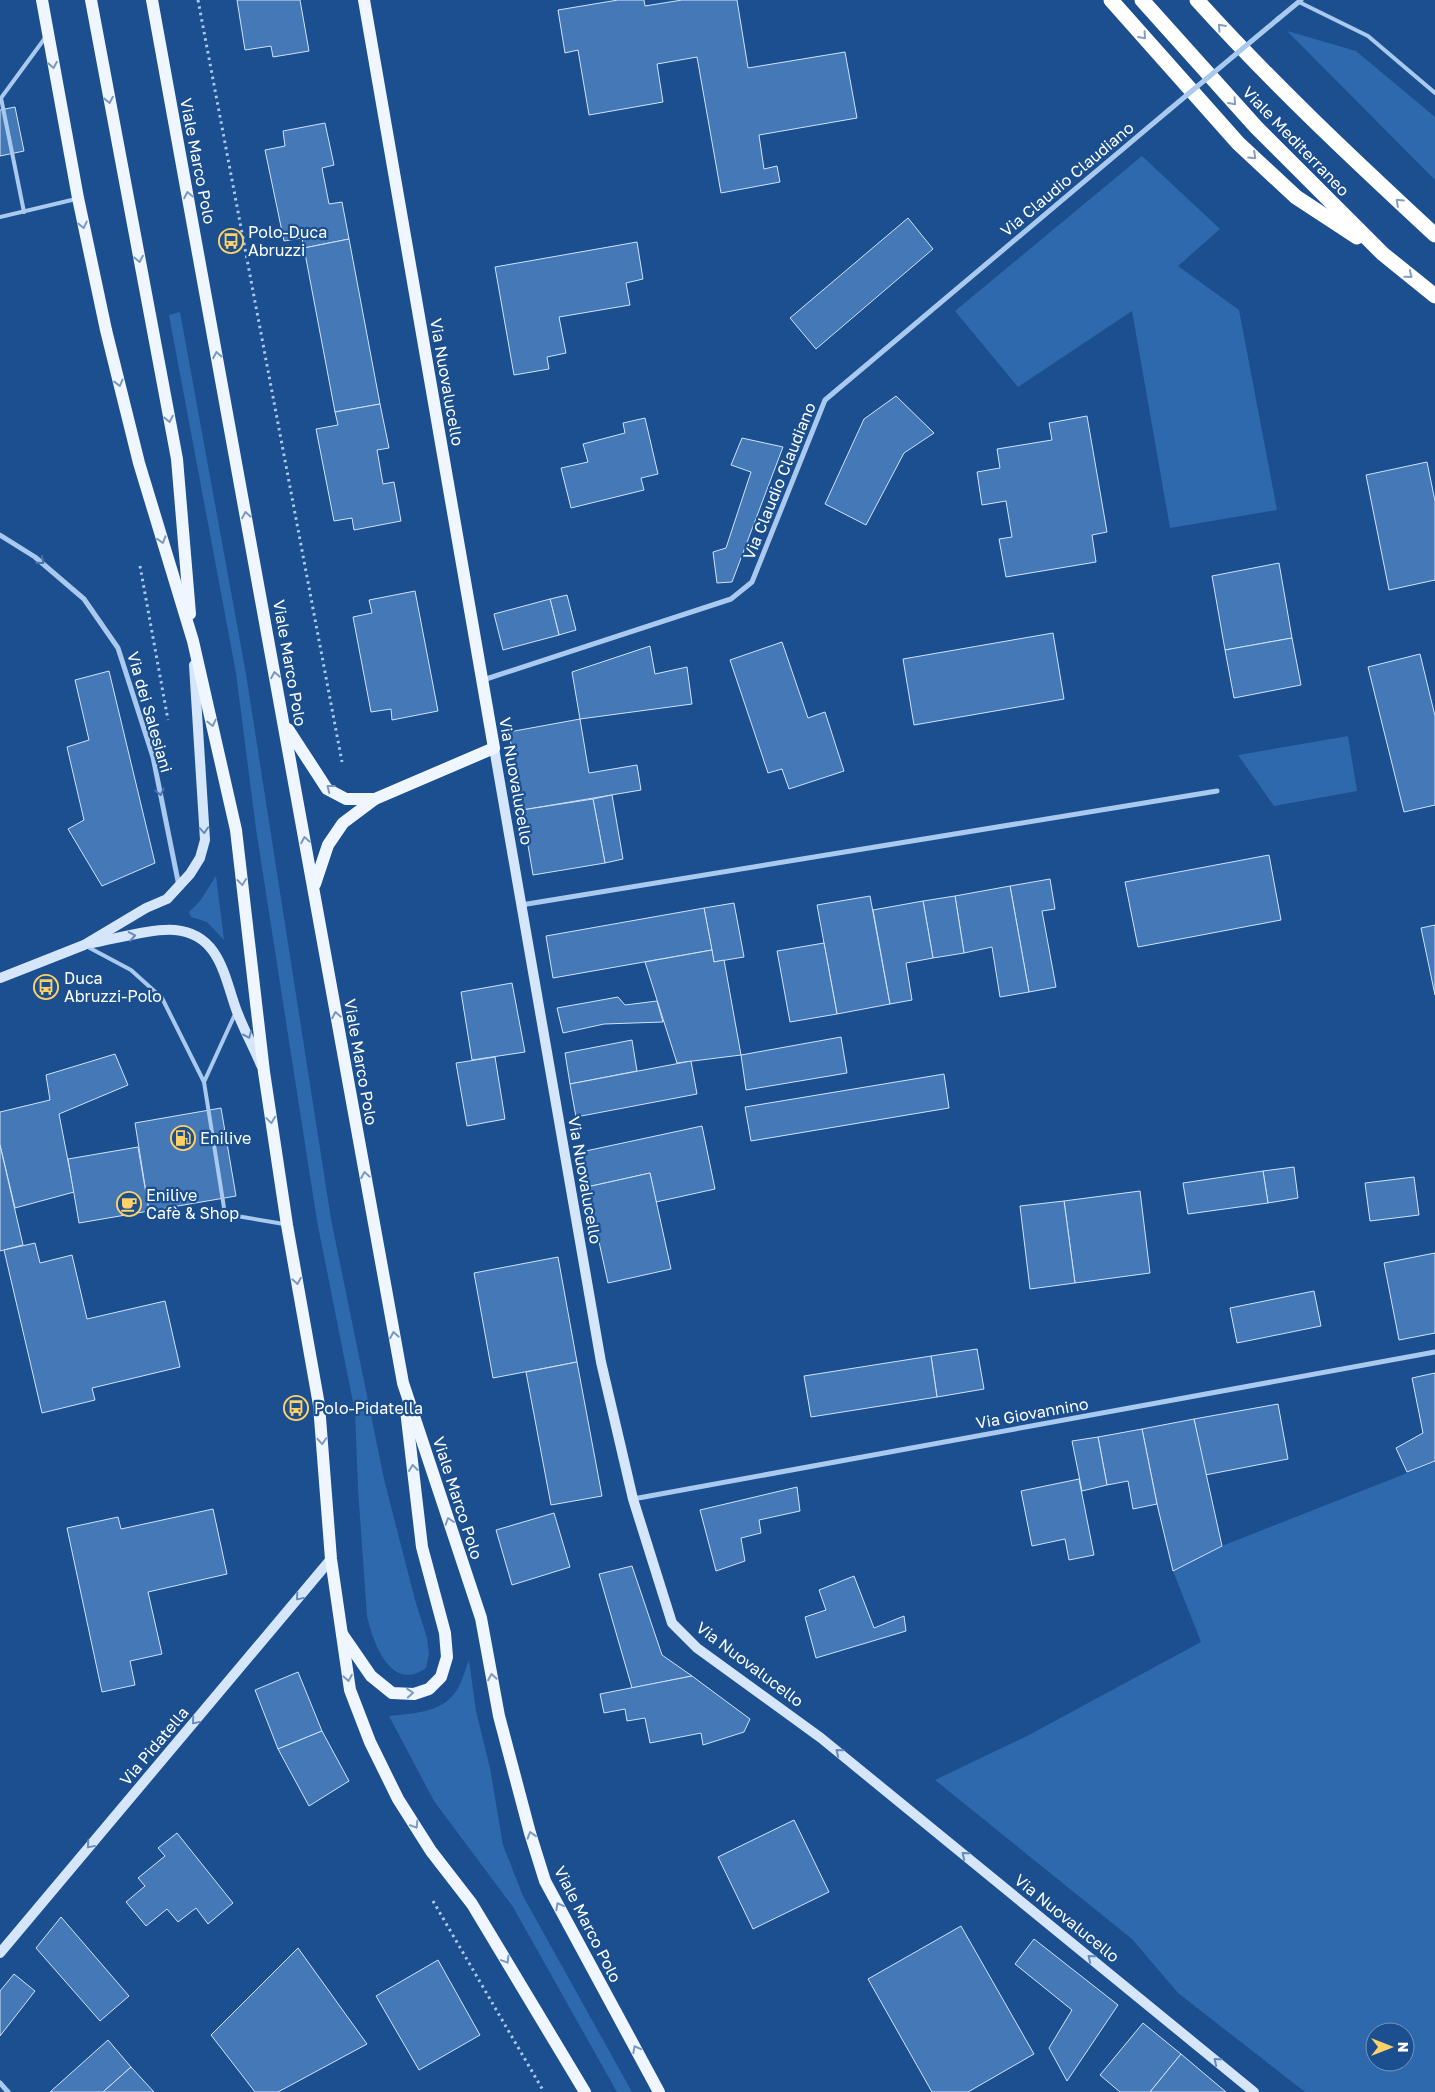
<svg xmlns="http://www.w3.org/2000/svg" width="1435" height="2092" font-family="'Golos Text',sans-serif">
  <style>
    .green { fill: #2e69ad; fill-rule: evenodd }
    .building { fill: #4478b7; stroke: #cfe3fa }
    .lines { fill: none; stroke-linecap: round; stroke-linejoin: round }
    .path { stroke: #a9c9ee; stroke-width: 3; stroke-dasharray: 2.5 4; stroke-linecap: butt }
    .lane { stroke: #a9c9ee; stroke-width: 4 }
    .street { stroke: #a9c9ee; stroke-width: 5 }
    .secondary { stroke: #d6e6fa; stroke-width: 10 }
    .primary { stroke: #f0f6ff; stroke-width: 12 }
    .highway { stroke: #fff; stroke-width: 15 }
    .street-bridge { stroke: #a9c9ee; stroke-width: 5 }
    .oneway { stroke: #829ec1 }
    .oneway2 { stroke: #7b9ac1 }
    .oneway3 { stroke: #4674ac }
    .oneway4 { stroke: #668bba }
    .labels { text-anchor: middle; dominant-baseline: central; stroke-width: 4.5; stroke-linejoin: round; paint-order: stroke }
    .street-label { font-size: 16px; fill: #fff; stroke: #1b4f8f }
    .poi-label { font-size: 16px; fill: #fff; stroke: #1b4f8f; text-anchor: start }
  </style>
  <rect width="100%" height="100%" fill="#1b4f8f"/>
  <g class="green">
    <polygon points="1287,31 1356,51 1435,117 1435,180"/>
    <polygon points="1142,156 1220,229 1178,266 1239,310 1277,510 1170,528 1132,311 1018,387 955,311"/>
    <path d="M 180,312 L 246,674 L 331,1219 L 384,1479 L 415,1600 L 427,1638 L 429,1654 L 426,1668 C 391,1693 373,1643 367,1616 L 358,1489 L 355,1412 L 317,1221 L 256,829 L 236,673 L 169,315 Z"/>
    <polygon points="1348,736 1357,791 1274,806 1238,755"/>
    <polygon points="216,876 224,940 207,922 191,917 189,912 200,901"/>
    <path d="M 1435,1462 L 1435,2092 L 1305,2092 L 1178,1993 L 1132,1939 L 935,1780 L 1027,1736 L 1201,1642 L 1173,1571 L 1222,1546 ZM 1375,2032 L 1405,2032 L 1405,2062 L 1375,2062 Z"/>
    <path d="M 469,1660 L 476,1711 L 490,1768 L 503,1845 L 523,1896 L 632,2092 L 617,2092 L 513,1907 L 434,1801 L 389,1716 C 415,1713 446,1713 459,1686 C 463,1678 466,1668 469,1660 Z"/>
  </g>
  <g class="building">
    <polygon points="237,0 300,0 309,51 273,57 271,46 245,50"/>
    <polygon points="618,0 644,0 645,6 682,0 737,0 748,68 845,52 857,118 759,135 764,169 777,166 780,182 721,193 697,57 657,64 663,102 589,115 578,50 565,53 558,10"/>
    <polygon points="15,107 24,151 0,156 0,110"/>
    <polygon points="325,123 334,165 322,168 329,204 342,202 349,239 304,248 302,238 284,241 265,150 285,146 283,131"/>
    <polygon points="908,218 933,249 816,349 790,318"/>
    <polygon points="349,239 380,404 335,412 304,248"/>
    <polygon points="637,242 643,279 626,283 630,305 559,317 566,353 547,357 549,369 514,375 495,267"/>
    <polygon points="896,396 934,433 904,453 866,525 825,504 864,419"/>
    <polygon points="380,404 389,448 377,450 383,484 394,482 401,521 354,530 352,518 334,521 316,429 338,425 335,412"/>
    <polygon points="1087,416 1107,532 1092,535 1096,562 1006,577 999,539 1012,537 1006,501 982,505 977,472 1000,468 997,449 1052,440 1049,423"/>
    <polygon points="645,418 658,474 641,478 644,490 571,508 561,468 588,462 583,444 625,433 623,423"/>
    <polygon points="742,438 783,447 732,582 717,583 713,552 726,548 751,472 731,465"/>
    <polygon points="1427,462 1435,501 1435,580 1389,590 1366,475"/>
    <polygon points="1279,563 1292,638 1225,650 1212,576"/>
    <polygon points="415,591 438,711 392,720 391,709 371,712 353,617 372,613 369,600"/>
    <polygon points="567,595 576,630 559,635 550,599"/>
    <polygon points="550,599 559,635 503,650 494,614"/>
    <polygon points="1053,633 1064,699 914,725 903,659"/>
    <polygon points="1292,638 1301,685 1234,698 1225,650"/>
    <polygon points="782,642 808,718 825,712 844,771 789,789 782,769 768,773 730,660"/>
    <polygon points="650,646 655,674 687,667 692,704 580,719 572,672"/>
    <polygon points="1420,654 1435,716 1435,805 1404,812 1368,667"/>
    <polygon points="109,671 155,863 102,886 68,829 84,820 67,747 89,740 75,680"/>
    <polygon points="580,719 589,773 637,765 641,790 522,810 509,732"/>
    <polygon points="612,795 623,859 605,863 593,799"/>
    <polygon points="593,799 605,863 533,875 522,810"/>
    <polygon points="1269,855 1281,920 1138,947 1125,882"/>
    <polygon points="1050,879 1055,909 1042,911 1056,987 1029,992 1010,886"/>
    <polygon points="1010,886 1029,992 1000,997 992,947 964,953 955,896"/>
    <polygon points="870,896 890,1004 837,1014 817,905"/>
    <polygon points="955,896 964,953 933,958 923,901"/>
    <polygon points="923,901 933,958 906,963 912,1000 890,1004 873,910"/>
    <polygon points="734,903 744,957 714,962 704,908"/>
    <polygon points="704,908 712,950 553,978 546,936"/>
    <polygon points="1435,925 1435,995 1421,928"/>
    <polygon points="824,943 837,1014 790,1022 777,951"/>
    <polygon points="712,950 714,962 724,960 741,1055 677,1063 645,962"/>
    <polygon points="512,983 525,1052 472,1060 461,992"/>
    <polygon points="618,997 625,1005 657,1001 663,1022 604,1024 563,1033 557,1008"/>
    <polygon points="841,1037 847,1073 746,1090 741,1055"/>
    <polygon points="632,1040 637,1071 570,1084 565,1053"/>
    <polygon points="115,1054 128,1085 59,1114 74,1192 15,1208 0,1145 0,1112 50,1100 46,1075"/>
    <polygon points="495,1057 505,1119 467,1126 456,1063"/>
    <polygon points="691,1061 697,1094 576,1117 570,1084"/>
    <polygon points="944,1074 949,1108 751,1141 745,1107"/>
    <polygon points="221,1108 236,1196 149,1211 135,1123"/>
    <polygon points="702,1126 715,1189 656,1202 650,1173 587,1187 581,1152"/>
    <polygon points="0,1145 23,1245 0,1251"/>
    <polygon points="138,1147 149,1211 79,1223 68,1159"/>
    <polygon points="1294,1167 1298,1198 1268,1203 1263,1171"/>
    <polygon points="1263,1171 1268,1203 1188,1214 1183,1183"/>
    <polygon points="650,1173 671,1269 608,1283 587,1187"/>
    <polygon points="1414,1177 1419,1215 1370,1221 1365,1183"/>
    <polygon points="1140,1191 1150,1273 1075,1283 1064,1201"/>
    <polygon points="1064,1201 1075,1283 1030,1289 1020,1206"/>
    <polygon points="35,1243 40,1263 72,1255 87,1319 165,1301 180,1367 92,1388 95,1400 42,1413 4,1250"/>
    <polygon points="1435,1253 1435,1333 1399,1340 1384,1263"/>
    <polygon points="558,1257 577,1362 493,1378 474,1273"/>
    <polygon points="1314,1291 1321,1326 1237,1343 1230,1308"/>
    <polygon points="977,1349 984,1389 937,1397 931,1356"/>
    <polygon points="931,1356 937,1397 811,1417 804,1376"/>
    <polygon points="577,1362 602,1496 551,1505 526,1372"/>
    <polygon points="1435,1373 1435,1461 1407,1472 1396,1448 1423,1433 1412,1378"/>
    <polygon points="1278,1404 1288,1459 1205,1475 1194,1419"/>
    <polygon points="1194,1419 1222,1546 1173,1571 1157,1504 1142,1429"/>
    <polygon points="1142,1429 1157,1504 1133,1509 1128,1481 1107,1485 1098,1437"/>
    <polygon points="1098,1437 1107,1485 1082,1491 1072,1441"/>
    <polygon points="1079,1479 1094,1555 1069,1560 1065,1539 1032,1546 1021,1491"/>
    <polygon points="797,1487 800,1511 759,1520 761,1533 741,1538 745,1561 716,1571 700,1510"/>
    <polygon points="213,1509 227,1574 148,1592 162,1654 130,1661 135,1685 102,1692 67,1528 118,1517 121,1529"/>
    <polygon points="554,1513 570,1567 512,1585 496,1530"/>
    <polygon points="632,1566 662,1655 692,1676 632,1688 599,1574"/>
    <polygon points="854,1576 874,1628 904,1616 906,1631 816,1658 805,1617 826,1610 819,1590"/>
    <polygon points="298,1672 322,1731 278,1749 255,1690"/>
    <polygon points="692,1676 750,1719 744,1732 703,1745 701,1733 650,1743 645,1718 627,1721 625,1709 604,1713 600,1694"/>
    <polygon points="322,1731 349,1781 309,1806 278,1749"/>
    <polygon points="794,1820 829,1892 753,1929 718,1857"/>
    <polygon points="177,1833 233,1903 208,1924 196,1908 178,1922 167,1909 146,1926 126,1902 145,1886 138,1878 165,1856 158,1848"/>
    <polygon points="61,1917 129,1996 100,2021 36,1948"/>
    <polygon points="961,1926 1034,2054 968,2092 932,2092 868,1979"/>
    <polygon points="1034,1939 1118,2005 1067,2081 1049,2048 1072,2010 1015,1964"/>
    <polygon points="298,1948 367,2044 278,2092 255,2092 211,2035"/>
    <polygon points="438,1960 480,2035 419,2070 376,1996"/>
    <polygon points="14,1974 35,1991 0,2036 0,1991"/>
    <polygon points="1143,2023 1181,2054 1150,2092 1120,2092 1100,2075"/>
    <polygon points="108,2040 131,2067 103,2092 50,2092"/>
    <polygon points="1181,2054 1226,2092 1150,2092"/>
    <polygon points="131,2067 154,2092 103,2092"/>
  </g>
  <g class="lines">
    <g class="path">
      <polyline points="198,0 342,762"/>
      <polyline points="140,566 168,720"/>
      <polyline points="433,1901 544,2092"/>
    </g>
    <g class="lane">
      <polyline points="1299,2 1368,36 1435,93"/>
      <polyline points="24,212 1,98 45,38"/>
      <polyline points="0,217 76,199"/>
      <polyline points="86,946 131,970 162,998 204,1082 225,1214 284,1224"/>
      <polyline points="204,1082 236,1012"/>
    </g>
    <g class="street">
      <polyline points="1278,19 1301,0"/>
      <polyline points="0,535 35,557 84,599 118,648 153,757 179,886"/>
      <polyline points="483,680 731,599 752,582 825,400 1169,110"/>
      <polyline points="521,905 1217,791"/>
      <polyline points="633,1499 1435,1352"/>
      <polyline points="0,2083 8,2092"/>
    </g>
    <g class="secondary">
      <polyline points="494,748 601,1362 633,1499 672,1623 697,1648 821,1738 1254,2092"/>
      <path d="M 92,943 C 115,939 153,928 175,930 C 219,934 224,975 236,1009 C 243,1028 253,1046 261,1065"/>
      <polyline points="0,978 84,945 146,908 167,899 190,874 200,858 205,840 194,665"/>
      <polyline points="0,1953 331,1559"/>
    </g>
    <g class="primary">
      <polyline points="42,0 78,198 106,330 139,463 193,641 236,830 264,1072 287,1225 319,1405 331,1559 350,1690 370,1742 398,1799 431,1851 472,1904 585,2092"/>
      <polyline points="91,0 177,459 190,614"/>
      <polyline points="152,0 403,1383 481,1618 499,1716 530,1833 545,1881 659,2092"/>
      <polyline points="288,729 327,789 346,799 375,799"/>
      <polyline points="315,884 328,845 343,823 375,799 494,748 364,0"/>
      <polyline points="342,1634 371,1676 392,1693 414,1694 429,1689 441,1677 447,1657 445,1633 422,1547 406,1410"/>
    </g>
    <g class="highway">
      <polyline points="1111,0 1238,143 1296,197 1357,237"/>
      <polyline points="1142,0 1256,127 1383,254 1435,296"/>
      <path d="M 1197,0 C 1272,83 1353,159 1435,235"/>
    </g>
    <polyline class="street-bridge" points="1169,110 1278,19"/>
  </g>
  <defs><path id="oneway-chevron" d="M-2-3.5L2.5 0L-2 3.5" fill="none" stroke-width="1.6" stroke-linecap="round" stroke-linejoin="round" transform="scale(1.25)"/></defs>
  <g class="oneway">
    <use href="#oneway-chevron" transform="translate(1221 27) rotate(-132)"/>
    <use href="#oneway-chevron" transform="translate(1143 36) rotate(48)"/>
    <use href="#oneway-chevron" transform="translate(1233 102) rotate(48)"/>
    <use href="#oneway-chevron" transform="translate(1253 156) rotate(43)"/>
    <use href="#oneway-chevron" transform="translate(1399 202) rotate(-137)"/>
    <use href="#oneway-chevron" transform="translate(1409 275) rotate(39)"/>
  </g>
  <g class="oneway2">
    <use href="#oneway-chevron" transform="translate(53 65) rotate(80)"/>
    <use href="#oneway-chevron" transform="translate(109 100) rotate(79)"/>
    <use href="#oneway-chevron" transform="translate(188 195) rotate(-101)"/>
    <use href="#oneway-chevron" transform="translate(83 225) rotate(78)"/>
    <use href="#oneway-chevron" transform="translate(139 259) rotate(79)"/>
    <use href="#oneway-chevron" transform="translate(217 355) rotate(-100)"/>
    <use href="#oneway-chevron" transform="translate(119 383) rotate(76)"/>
    <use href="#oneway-chevron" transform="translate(169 419) rotate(79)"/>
    <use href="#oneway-chevron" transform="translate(246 515) rotate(-100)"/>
    <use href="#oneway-chevron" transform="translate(162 540) rotate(73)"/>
    <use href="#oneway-chevron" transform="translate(275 675) rotate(-100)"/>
    <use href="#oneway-chevron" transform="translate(212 723) rotate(77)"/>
    <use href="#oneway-chevron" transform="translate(330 788) rotate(-142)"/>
    <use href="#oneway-chevron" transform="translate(305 840) rotate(-100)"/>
    <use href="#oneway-chevron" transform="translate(242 882) rotate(83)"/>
    <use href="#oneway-chevron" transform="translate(336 1015) rotate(-100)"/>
    <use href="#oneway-chevron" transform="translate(271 1120) rotate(82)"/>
    <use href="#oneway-chevron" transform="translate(365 1175) rotate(-100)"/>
    <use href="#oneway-chevron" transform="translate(297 1281) rotate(80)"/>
    <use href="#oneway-chevron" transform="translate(394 1335) rotate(-100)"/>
    <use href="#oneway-chevron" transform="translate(322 1441) rotate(86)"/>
    <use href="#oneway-chevron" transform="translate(413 1468) rotate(-97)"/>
    <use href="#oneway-chevron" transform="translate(449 1521) rotate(-108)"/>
    <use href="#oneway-chevron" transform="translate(492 1677) rotate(-100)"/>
    <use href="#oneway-chevron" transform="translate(348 1678) rotate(80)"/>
    <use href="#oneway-chevron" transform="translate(410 1693) rotate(-4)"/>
    <use href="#oneway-chevron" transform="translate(415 1825) rotate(58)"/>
    <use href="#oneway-chevron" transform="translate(531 1835) rotate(-107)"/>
    <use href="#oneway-chevron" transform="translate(559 1906) rotate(-118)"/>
    <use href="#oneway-chevron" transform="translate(506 1960) rotate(59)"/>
    <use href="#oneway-chevron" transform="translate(636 2049) rotate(-118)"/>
  </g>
  <g class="oneway3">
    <use href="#oneway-chevron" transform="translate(41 561) rotate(40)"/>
    <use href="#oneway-chevron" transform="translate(160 792) rotate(78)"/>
  </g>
  <g class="oneway4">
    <use href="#oneway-chevron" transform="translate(204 830) rotate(86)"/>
    <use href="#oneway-chevron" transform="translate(132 936) rotate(-10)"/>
    <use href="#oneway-chevron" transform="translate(248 1035) rotate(66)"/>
    <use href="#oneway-chevron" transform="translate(299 1597) rotate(130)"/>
    <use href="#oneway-chevron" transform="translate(195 1721) rotate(130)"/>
    <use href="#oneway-chevron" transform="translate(839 1752) rotate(-141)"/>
    <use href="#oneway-chevron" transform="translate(90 1845) rotate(130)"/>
    <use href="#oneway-chevron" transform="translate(965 1855) rotate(-141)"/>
    <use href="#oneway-chevron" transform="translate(1091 1958) rotate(-141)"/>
    <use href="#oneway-chevron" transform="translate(1217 2061) rotate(-141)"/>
  </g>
  <defs>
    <symbol id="bus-ring" viewBox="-11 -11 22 22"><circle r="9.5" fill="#1b4f8f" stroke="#ffd166" stroke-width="1.5"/><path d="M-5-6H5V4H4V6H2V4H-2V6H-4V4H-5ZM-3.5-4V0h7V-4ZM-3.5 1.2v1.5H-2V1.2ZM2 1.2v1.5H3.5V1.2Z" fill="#ffd166"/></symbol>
    <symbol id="fuel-ring" viewBox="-11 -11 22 22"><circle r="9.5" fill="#1b4f8f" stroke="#ffd166" stroke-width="1.5"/><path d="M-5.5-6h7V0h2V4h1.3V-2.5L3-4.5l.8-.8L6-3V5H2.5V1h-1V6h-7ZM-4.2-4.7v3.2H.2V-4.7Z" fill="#ffd166"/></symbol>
    <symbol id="cafe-ring" viewBox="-11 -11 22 22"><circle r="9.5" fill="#1b4f8f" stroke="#ffd166" stroke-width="1.5"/><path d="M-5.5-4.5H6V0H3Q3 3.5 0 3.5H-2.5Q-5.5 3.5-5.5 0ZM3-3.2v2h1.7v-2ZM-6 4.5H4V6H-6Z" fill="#ffd166"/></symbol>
  </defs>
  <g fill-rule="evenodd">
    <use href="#bus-ring" x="217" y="227" width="28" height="28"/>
    <use href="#bus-ring" x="32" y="973" width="28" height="28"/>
    <use href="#fuel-ring" x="169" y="1124" width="28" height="28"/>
    <use href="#cafe-ring" x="115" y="1190" width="28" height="28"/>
    <use href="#bus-ring" x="282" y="1394" width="28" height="28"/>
  </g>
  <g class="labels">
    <g class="street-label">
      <text transform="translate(1296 141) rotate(46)">Viale Mediterraneo</text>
      <text transform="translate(198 161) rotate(79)">Viale Marco Polo</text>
      <text transform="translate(1067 179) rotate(-40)">Via Claudio Claudiano</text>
      <text transform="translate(447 382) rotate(80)">Via Nuovalucello</text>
      <text transform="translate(779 481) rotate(-68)">Via Claudio Claudiano</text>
      <text transform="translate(290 663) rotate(80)">Viale Marco Polo</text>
      <text transform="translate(150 712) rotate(74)">Via dei Salesiani</text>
      <text transform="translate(516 781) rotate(80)">Via Nuovalucello</text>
      <text transform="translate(361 1062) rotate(80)">Viale Marco Polo</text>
      <text transform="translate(585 1180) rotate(80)">Via Nuovalucello</text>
      <text transform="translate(1032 1413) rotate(-10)">Via Giovannino</text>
      <text transform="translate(458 1498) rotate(72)">Viale Marco Polo</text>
      <text transform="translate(750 1664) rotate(37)">Via Nuovalucello</text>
      <text transform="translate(154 1746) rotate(-50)">Via Pidatella</text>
      <text transform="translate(1067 1918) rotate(39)">Via Nuovalucello</text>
      <text transform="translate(588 1924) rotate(63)">Viale Marco Polo</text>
    </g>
    <g class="poi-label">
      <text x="248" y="232">Polo-Duca<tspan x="248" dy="18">Abruzzi</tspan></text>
      <text x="64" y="978">Duca<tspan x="64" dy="18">Abruzzi-Polo</tspan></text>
      <text x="200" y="1138">Enilive</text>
      <text x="146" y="1195">Enilive<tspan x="146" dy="18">Cafè &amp; Shop</tspan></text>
      <text x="314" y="1408">Polo-Pidatella</text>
    </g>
  </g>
  <g transform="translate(1390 2047) rotate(90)"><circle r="24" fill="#1b4f8f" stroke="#7695bc"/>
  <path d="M0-4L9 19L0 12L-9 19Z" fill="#ffd166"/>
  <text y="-8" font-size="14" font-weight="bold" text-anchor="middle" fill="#ffffff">N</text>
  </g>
</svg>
